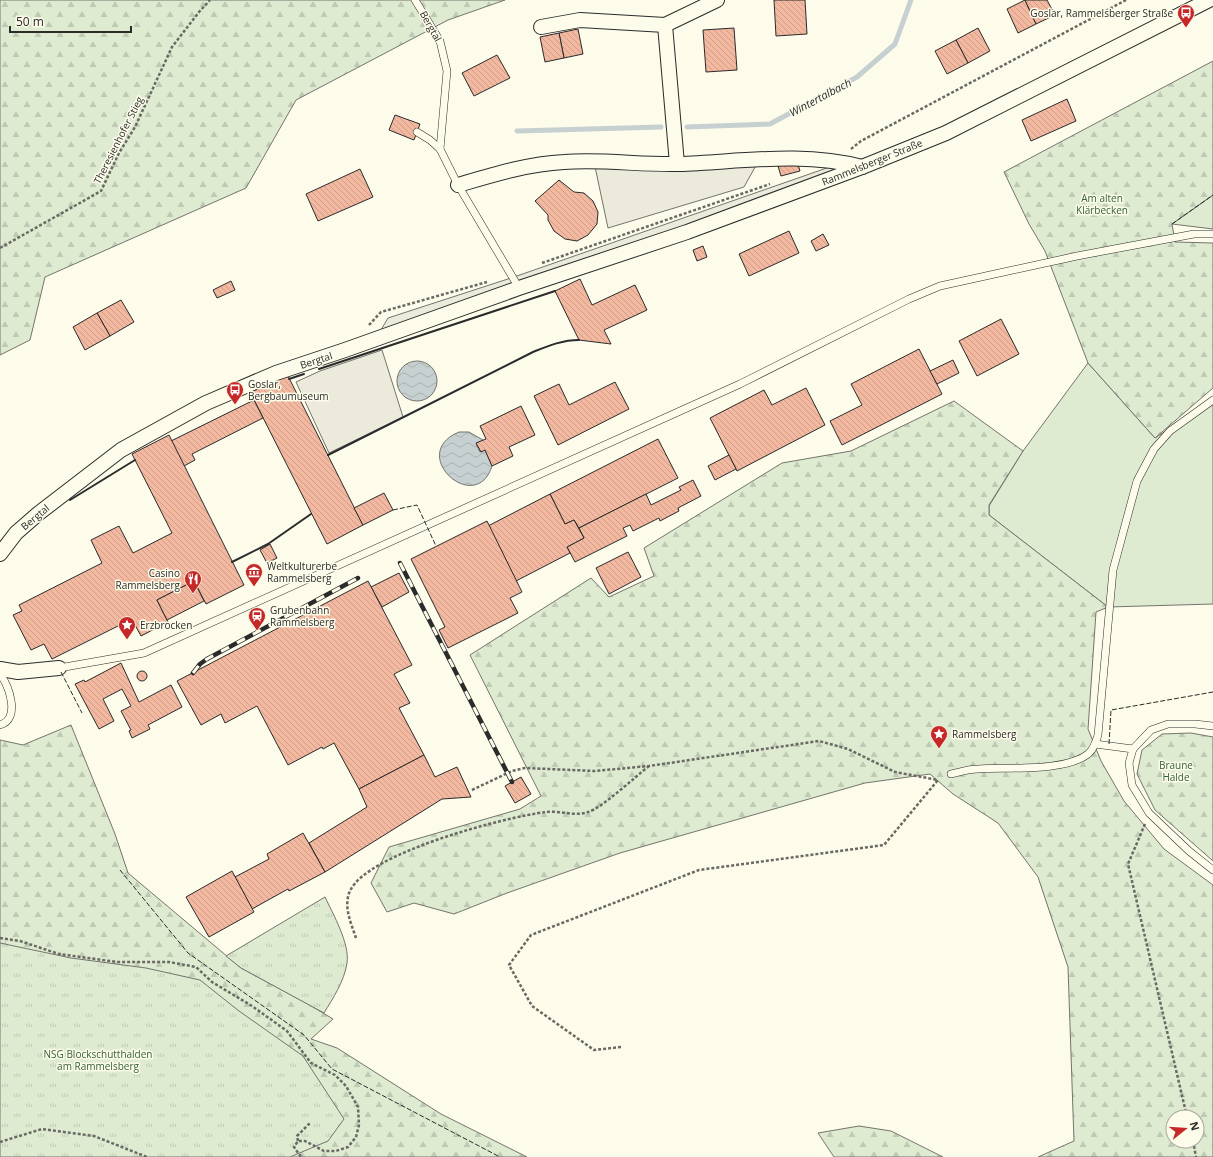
<svg xmlns="http://www.w3.org/2000/svg" width="1213" height="1157" font-family="'Open Sans',sans-serif">
  <style>
    .green { fill: #deebd1; stroke: #74746e }
    .forest { fill: url(#forest-firs); stroke: #74746e; fill-rule: evenodd }
    .park { fill: url(#park-tufts); stroke: #74746e }
    .parking { fill: #eceadb; stroke: #74746e }
    .water { fill: url(#water-waves); stroke: #74746e }
    .lines { fill: none; stroke-linecap: round; stroke-linejoin: round }
    .stream { stroke: #c7d0d0; stroke-width: 5 }
    .building { fill: url(#building-back-hatch); stroke: #2b2b2b }
    .lane-casing { stroke: #2b2b2b; stroke-width: 8 }
    .street-casing { stroke: #2b2b2b; stroke-width: 16 }
    .path { stroke: #6a6964; stroke-width: 2.5; stroke-dasharray: 3 2; stroke-linecap: butt }
    .lane { stroke: #fdfbea; stroke-width: 7 }
    .street { stroke: #fdfbea; stroke-width: 14 }
    .rail-casing { stroke: #2b2b2b; stroke-width: 4.5 }
    .rail { stroke: #fdfbea; stroke-width: 3; stroke-dasharray: 9; stroke-linecap: butt }
    .fence { stroke: #2b2b2b; stroke-width: 1; stroke-dasharray: 5 2; stroke-linecap: butt }
    .wall { stroke: #2b2b2b; stroke-width: 2 }
    .labels { text-anchor: middle; dominant-baseline: central; stroke-width: 3; stroke-linejoin: round; paint-order: stroke }
    .poi-label { font-size: 10px; fill: #2b2b2b; stroke: #fdfbea; text-anchor: start }
    .street-label { font-size: 10px; fill: #2b2b2b; stroke: #fdfbea }
    .park-label { font-size: 10px; fill: #34623c; stroke: #fdfbea }
    .water-label { font-size: 11px; font-style: italic; fill: #2b2b2b; stroke: #fdfbea }
  </style>
  <defs>
    <pattern id="forest-firs" width="22" height="20" patternUnits="userSpaceOnUse"><rect width="22" height="20" fill="#deebd1"/><path d="M5 1l3.5 6h-7zM16 11l3.5 6h-7z" fill="#bfcab4"/></pattern>
    <pattern id="park-tufts" width="24" height="20" patternUnits="userSpaceOnUse"><rect width="24" height="20" fill="#deebd1"/><path d="M3 7l-1-3M5 7V3M7 7l1-3M15 17l-1-3M17 17v-4M19 17l1-3" fill="none" stroke="#bfcab4"/></pattern>
    <pattern id="water-waves" width="16" height="10" patternUnits="userSpaceOnUse"><rect width="16" height="10" fill="#c7d0d0"/><path d="M0 5q4-4 8 0t8 0" fill="none" stroke="#abb3b3"/></pattern>
    <pattern id="building-back-hatch" width="6" height="6" patternUnits="userSpaceOnUse"><rect width="6" height="6" fill="#f2b8a0"/><path d="M-1 5l2 2M0 0l6 6M5-1l2 2" fill="none" stroke="#d09e8a"/></pattern>
  </defs>
  <rect width="100%" height="100%" fill="#fdfbea"/>
  <g class="green">
    <polygon points="1213,195 1213,229 1172,224"/>
    <polygon points="1088,363 1155,438 1213,400 1213,604 1108,607 989,515 989,506 1023,451"/>
  </g>
  <g class="forest">
    <polygon points="0,0 505,0 448,20 296,100 246,188 45,277 30,340 0,355"/>
    <polygon points="1213,61 1213,195 1172,224 1175,242 1213,243 1213,388 1155,438 1088,363 1045,251 1029,224 1004,172"/>
    <path d="M 954,401 L 1023,451 L 989,505 L 989,515 L 1108,607 L 1096,612 L 1088,729 L 1101,761 L 1124,801 L 1164,849 L 1213,885 L 1213,1157 L 1038,1157 L 1074,1141 L 1068,967 L 1038,877 L 998,823 L 953,794 L 930,774 L 865,783 L 620,853 L 507,893 L 454,914 L 414,903 L 387,912 L 371,883 L 389,847 L 520,809 L 541,796 L 470,655 L 591,578 L 609,597 L 654,576 L 644,548 L 782,463 L 851,451 ZM 1173,1117 L 1197,1117 L 1197,1141 L 1173,1141 Z"/>
    <polygon points="71,725 115,834 128,873 241,968 308,1004 333,1019 311,1039 337,1048 441,1114 527,1157 0,1157 0,740 23,745"/>
    <polygon points="1191,733 1213,737 1213,861 1155,810 1137,774 1142,750 1162,734"/>
    <polygon points="859,1126 891,1131 943,1157 834,1157 818,1133"/>
  </g>
  <g class="park">
    <path d="M 325,897 C 333,914 350,944 347,963 C 344,982 333,998 324,1013 L 241,968 L 226,956 Z"/>
    <polygon points="0,943 71,958 146,968 200,980 239,1011 303,1056 344,1119 328,1141 290,1157 0,1157"/>
  </g>
  <g class="parking">
    <polygon points="759,160 744,187 608,228 594,162"/>
    <polygon points="844,162 862,167 375,340 388,318 514,277"/>
    <polygon points="382,350 403,417 329,453 296,382 320,371"/>
  </g>
  <g class="water">
    <circle cx="417" cy="381" r="20"/>
    <path d="M 459,432 L 469,432 L 483,440 L 476,444 L 480,452 L 485,450 L 492,466 C 476,517 406,454 459,432 Z"/>
  </g>
  <g class="lines">
    <g class="stream">
      <polyline points="687,127 770,124 857,77 895,44 911,0"/>
      <polyline points="517,131 661,127"/>
    </g>
  </g>
  <g class="building">
    <polygon points="774,0 805,0 807,34 776,36"/>
    <polygon points="1025,0 1036,24 1018,33 1007,9"/>
    <polygon points="1025,0 1047,0 1055,15 1036,24"/>
    <polygon points="734,28 737,70 706,72 703,30"/>
    <polygon points="978,28 990,51 968,63 956,40"/>
    <polygon points="578,29 583,54 564,58 559,33"/>
    <polygon points="559,33 564,58 545,62 540,37"/>
    <polygon points="956,40 968,63 947,74 935,51"/>
    <polygon points="497,55 510,78 474,96 462,73"/>
    <polygon points="1067,99 1076,121 1031,141 1022,120"/>
    <polygon points="395,115 420,124 414,140 389,130"/>
    <polygon points="797,161 800,171 781,176 778,166"/>
    <polygon points="360,169 373,197 318,221 306,194"/>
    <polygon points="559,180 574,192 584,193 593,201 598,212 597,224 588,235 577,241 565,239 554,231 548,220 548,215 535,201"/>
    <polygon points="789,231 799,253 749,276 739,254"/>
    <polygon points="823,234 829,245 816,251 811,241"/>
    <polygon points="703,246 707,257 697,261 693,250"/>
    <polygon points="580,279 592,305 635,285 647,310 604,330 611,344 579,340 555,291"/>
    <polygon points="231,281 235,290 217,298 213,290"/>
    <polygon points="121,300 134,322 110,336 97,313"/>
    <polygon points="97,313 110,336 85,350 73,327"/>
    <polygon points="1001,319 1019,354 977,376 959,341"/>
    <polygon points="919,349 942,394 842,445 830,421 862,405 851,384"/>
    <polygon points="953,360 959,373 937,384 930,371"/>
    <polygon points="287,374 363,525 327,544 250,392"/>
    <polygon points="615,382 629,409 558,445 534,396 559,384 569,405"/>
    <polygon points="806,388 825,425 737,471 710,418 764,390 772,405"/>
    <polygon points="254,400 263,418 192,454 195,460 184,466 171,441"/>
    <polygon points="521,406 535,435 509,447 513,456 492,466 485,450 481,452 476,443 486,439 480,426"/>
    <polygon points="169,435 244,585 206,604 194,581 157,600 168,622 141,636 135,625 125,630 122,624 52,659 44,644 31,650 13,615 22,611 19,605 102,563 91,540 119,526 133,553 172,533 132,454"/>
    <polygon points="658,439 678,478 579,528 574,520 565,524 550,494"/>
    <polygon points="729,455 736,469 715,480 708,466"/>
    <polygon points="693,480 701,496 678,508 679,511 660,521 659,518 633,531 630,525 623,528 627,536 575,562 567,547 584,538 579,528 646,494 651,505 681,490 679,487"/>
    <polygon points="384,493 393,510 363,525 354,508"/>
    <polygon points="550,494 565,524 574,520 584,538 567,547 570,553 516,581 488,526"/>
    <polygon points="487,521 522,592 510,598 518,613 448,648 439,630 445,627 411,559"/>
    <polygon points="270,544 277,558 267,563 260,550"/>
    <polygon points="628,552 641,577 609,594 596,568"/>
    <polygon points="399,573 409,592 382,607 371,587"/>
    <polygon points="194,581 204,601 167,620 157,600"/>
    <polygon points="368,581 412,665 394,674 410,703 399,708 424,755 359,789 334,743 323,749 322,747 288,765 257,706 225,723 221,714 201,725 177,681"/>
    <polygon points="121,663 139,702 171,685 182,707 148,725 150,729 132,738 129,731 131,730 121,711 131,706 122,689 103,699 114,721 99,729 75,684 84,680 85,682"/>
    <circle cx="142" cy="676" r="5"/>
    <polygon points="424,755 435,777 457,767 471,797 442,799 325,872 309,843 367,807 359,789"/>
    <polygon points="521,777 531,794 515,803 505,786"/>
    <polygon points="303,833 325,872 289,891 288,889 252,909 235,877 269,859 267,854"/>
    <polygon points="232,871 254,912 209,937 186,897"/>
  </g>
  <g class="lines">
    <defs>
      <g id="lane">
        <polyline points="415,0 440,41 447,71 440,149"/>
        <polyline points="417,132 430,140 440,149 458,185 519,288"/>
        <polyline points="59,668 144,653 740,384 909,299 940,286 1077,256 1194,234 1213,234"/>
        <path d="M 0,674 C 9,686 21,719 0,725"/>
        <polyline points="1213,726 1195,724 1168,724 1151,730 1133,749 1129,763 1132,785 1149,813 1189,851 1213,870"/>
        <polyline points="1095,744 1133,749"/>
        <path d="M 951,774 C 960,772 969,769 978,769 C 1007,767 1065,772 1088,754 C 1094,749 1096,742 1098,735 L 1113,570 L 1137,481 L 1154,449 L 1170,431 L 1213,400"/>
      </g>
      <g id="street">
        <polyline points="541,27 580,20 665,25"/>
        <polyline points="677,164 665,25 717,0"/>
        <path d="M 458,185 C 492,175 527,164 564,162 C 602,159 641,165 679,164 C 739,162 803,151 862,167"/>
        <polyline points="0,554 16,533 39,513 121,450 206,403 276,373 345,350 519,288 687,232 862,167 946,133 1209,0"/>
        <polyline points="0,669 18,672 59,668"/>
      </g>
    </defs>
    <use href="#lane" class="lane-casing"/>
    <use href="#street" class="street-casing"/>
    <g class="path">
      <polyline points="851,149 861,141 1126,0"/>
      <polyline points="0,248 101,191 119,153 135,127 172,47 199,12 210,0"/>
      <polyline points="542,263 770,184"/>
      <polyline points="369,325 381,312 487,282"/>
      <polyline points="472,790 512,771 525,768 595,771 649,766 819,741 848,749 895,772 938,780"/>
      <polyline points="1145,824 1128,864 1187,1117"/>
      <polyline points="0,938 20,941 59,954 117,962 169,962 196,967 212,982 252,1006 287,1031 311,1063 335,1075 346,1086 358,1107 359,1125 356,1137 348,1147 336,1151 324,1151 305,1141 298,1141 294,1147 301,1157"/>
      <path d="M 356,938 C 351,923 343,906 350,891 C 367,853 505,817 546,812 C 560,810 574,817 588,812 C 602,808 636,776 649,766"/>
      <polyline points="621,1047 594,1050 532,1006 509,965 531,935 699,870 884,845 938,780"/>
      <polyline points="298,1141 297,1136 310,1123"/>
      <polyline points="1193,1141 1196,1157"/>
      <polyline points="0,1142 42,1129 94,1136 147,1157"/>
    </g>
    <use href="#lane" class="lane"/>
    <use href="#street" class="street"/>
    <defs>
      <g id="rail">
        <polyline points="400,563 512,782"/>
        <polyline points="193,673 200,664 207,659 358,578"/>
      </g>
    </defs>
    <use href="#rail" class="rail-casing"/>
    <use href="#rail" class="rail"/>
    <g class="fence">
      <polyline points="1172,224 1213,195"/>
      <polyline points="393,510 417,505 436,546"/>
      <polyline points="61,672 82,713"/>
      <polyline points="1109,744 1111,710 1213,692"/>
      <polyline points="120,870 188,953 304,1035 332,1069 500,1157"/>
    </g>
    <g class="wall">
      <polyline points="319,369 555,291"/>
      <polyline points="289,379 304,374"/>
      <path d="M 328,455 L 533,352 C 548,346 562,340 579,340"/>
      <polyline points="70,500 135,460"/>
      <polyline points="232,562 268,544 311,514"/>
    </g>
  </g>
  <defs>
    <symbol id="bus-pin" viewBox="-11 -11 22 30"><path d="M0 17L-7.5 6A9.5 9.5 0 1 1 7.5 6Z" fill="#c62828" stroke="#fdfbea"/><path d="M-5-6H5V4H4V6H2V4H-2V6H-4V4H-5ZM-3.5-4V0h7V-4ZM-3.5 1.2v1.5H-2V1.2ZM2 1.2v1.5H3.5V1.2Z" fill="#fff"/></symbol>
    <symbol id="museum-pin" viewBox="-11 -11 22 30"><path d="M0 17L-7.5 6A9.5 9.5 0 1 1 7.5 6Z" fill="#c62828" stroke="#fdfbea"/><path d="M0-6L6-3V-2H-6V-3ZM-5-1h2V3h-2ZM-1-1h2V3h-2ZM3-1h2V3H3ZM-6 4H6V6H-6Z" fill="#fff"/></symbol>
    <symbol id="restaurant-pin" viewBox="-11 -11 22 30"><path d="M0 17L-7.5 6A9.5 9.5 0 1 1 7.5 6Z" fill="#c62828" stroke="#fdfbea"/><path d="M-5-6h1v4h1v-4h1v4h1v-4h1v5L-1.5 .5V6h-2V.5L-5-1ZM5-6V6H3V1.5H1.5Q1.5-4 5-6Z" fill="#fff"/></symbol>
    <symbol id="station-pin" viewBox="-11 -11 22 30"><path d="M0 17L-7.5 6A9.5 9.5 0 1 1 7.5 6Z" fill="#c62828" stroke="#fdfbea"/><path d="M-3-6H3Q5-6 5-4V2Q5 4 3 4L4.5 6H3L1.5 4h-3L-3 6H-4.5L-3 4Q-5 4-5 2V-4Q-5-6-3-6ZM-3.5-4v3h7v-3ZM-3.5 1v1.5H-2V1ZM2 1v1.5H3.5V1Z" fill="#fff"/></symbol>
    <symbol id="sight-pin" viewBox="-11 -11 22 30"><path d="M0 17L-7.5 6A9.5 9.5 0 1 1 7.5 6Z" fill="#c62828" stroke="#fdfbea"/><path d="M0-6L1.8-2.2L6-1.7L2.9 1.2L3.7 5.4L0 3.3L-3.7 5.4L-2.9 1.2L-6-1.7L-1.8-2.2Z" fill="#fff"/></symbol>
  </defs>
  <g fill-rule="evenodd">
    <use href="#bus-pin" x="1176" y="3" width="20" height="27"/>
    <use href="#bus-pin" x="225" y="380" width="20" height="27"/>
    <use href="#museum-pin" x="244" y="562" width="20" height="27"/>
    <use href="#restaurant-pin" x="183" y="569" width="20" height="27"/>
    <use href="#station-pin" x="247" y="606" width="20" height="27"/>
    <use href="#sight-pin" x="117" y="615" width="20" height="27"/>
    <use href="#sight-pin" x="929" y="724" width="20" height="27"/>
  </g>
  <g class="labels">
    <g class="poi-label">
      <text x="1173" y="13" text-anchor="end">Goslar, Rammelsberger Straße</text>
      <text x="248" y="384">Goslar,<tspan x="248" dy="12">Bergbaumuseum</tspan></text>
      <text x="267" y="566">Weltkulturerbe<tspan x="267" dy="12">Rammelsberg</tspan></text>
      <text x="180" y="573" text-anchor="end">Casino<tspan x="180" dy="12">Rammelsberg</tspan></text>
      <text x="270" y="610">Grubenbahn<tspan x="270" dy="12">Rammelsberg</tspan></text>
      <text x="140" y="625">Erzbrocken</text>
      <text x="952" y="734">Rammelsberg</text>
    </g>
    <g class="street-label">
      <text transform="translate(431 26) rotate(61)">Bergtal</text>
      <text transform="translate(118 140) rotate(-63)">Theresienhofer Stieg</text>
      <text transform="translate(872 162) rotate(-22)">Rammelsberger Straße</text>
      <text transform="translate(316 360) rotate(-18)">Bergtal</text>
      <text transform="translate(35 517) rotate(-40)">Bergtal</text>
    </g>
    <g class="park-label">
      <text x="1102" y="198">Am alten<tspan x="1102" dy="12">Klärbecken</tspan></text>
      <text x="1176" y="765">Braune<tspan x="1176" dy="12">Halde</tspan></text>
      <text x="98" y="1054">NSG Blockschutthalden<tspan x="98" dy="12">am Rammelsberg</tspan></text>
    </g>
    <g class="water-label">
      <text transform="translate(820 97) rotate(-28)">Wintertalbach</text>
    </g>
  </g>
  <g transform="translate(1185 1129) rotate(73)"><circle r="19" fill="#fdfbea" stroke="#a9a89e"/>
  <path d="M0-3L7 15L0 10L-7 15Z" fill="#c62828"/>
  <text y="-6" font-size="11" font-weight="bold" text-anchor="middle" fill="#2b2b2b">N</text>
  </g>
  <path d="M10 26v6h121v-6" fill="none" stroke="#2b2b2b" stroke-width="2"/>
  <text x="16" y="26" font-size="12" fill="#2b2b2b" stroke="#fdfbea" stroke-width="3" paint-order="stroke">50 m</text>
</svg>
